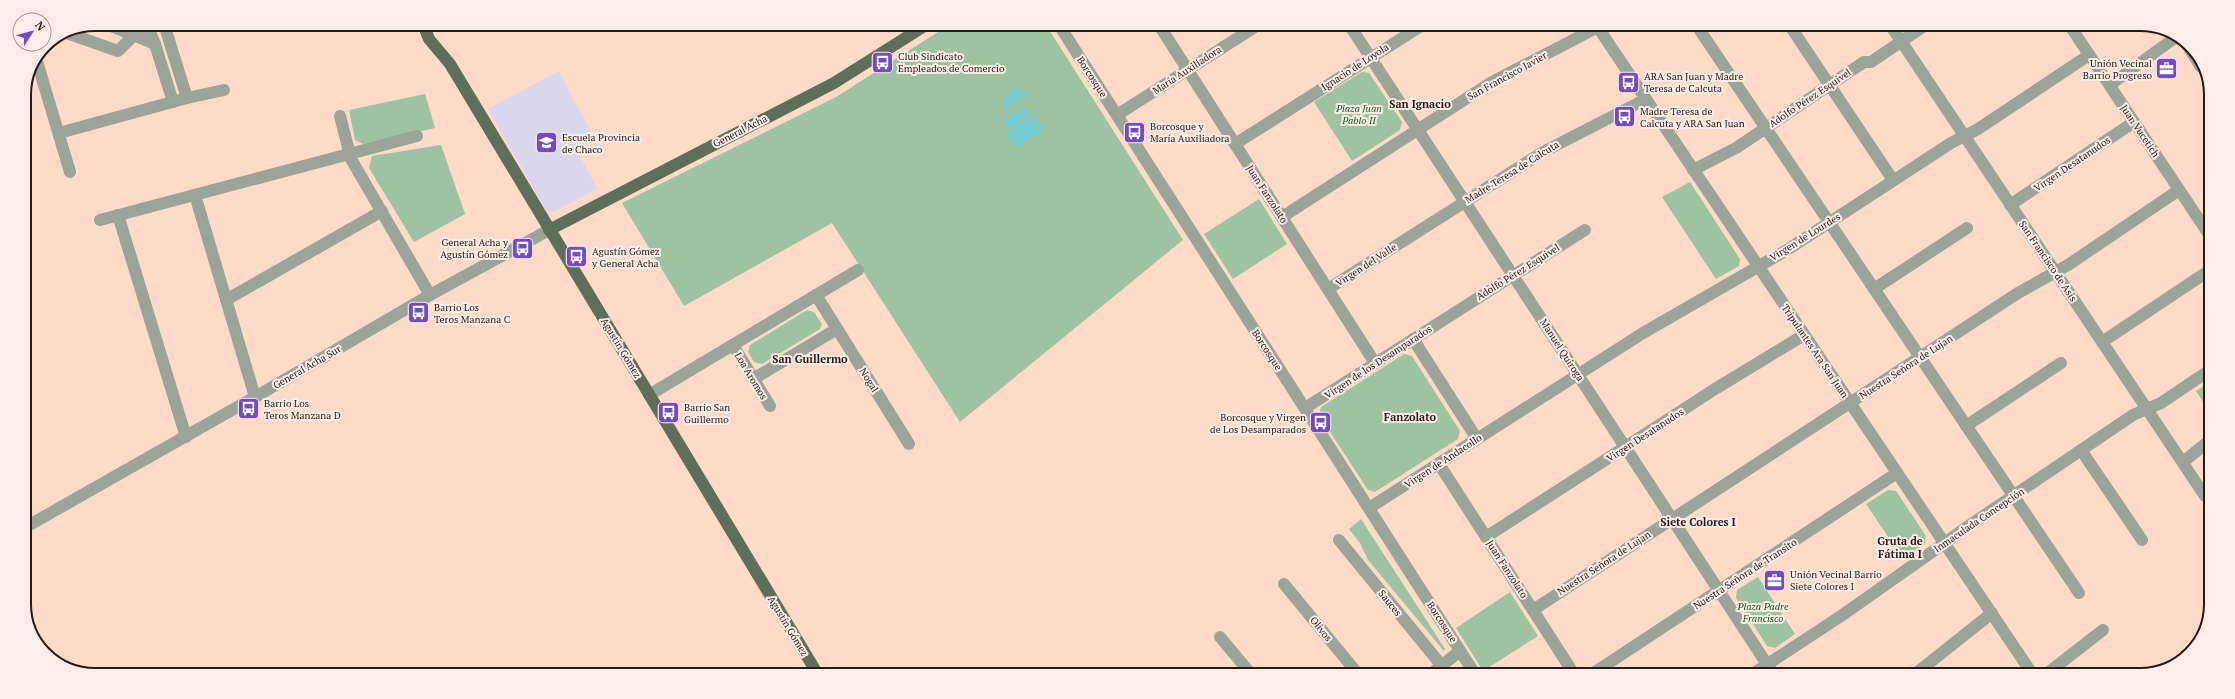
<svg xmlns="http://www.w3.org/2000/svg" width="2235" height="699" font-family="'PT Serif',serif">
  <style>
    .education { fill: #dad6eb }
    .green { fill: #9dc3a1 }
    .water { fill: #77ccd3 }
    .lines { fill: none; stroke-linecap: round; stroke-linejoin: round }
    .minor { stroke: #9aa497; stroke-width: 12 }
    .major { stroke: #5e6f59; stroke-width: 12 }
    .labels { text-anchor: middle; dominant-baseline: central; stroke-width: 4; stroke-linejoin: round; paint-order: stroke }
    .poi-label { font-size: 10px; fill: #271a14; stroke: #fcede6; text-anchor: start }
    .street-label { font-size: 10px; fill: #271a14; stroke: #fcede6 }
    .park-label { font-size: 10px; font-style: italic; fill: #0f5c25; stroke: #fcede6 }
    .neighbourhood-label { font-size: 11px; font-weight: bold; fill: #271a14; stroke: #fcede6 }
    .rim { fill: none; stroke: #271a14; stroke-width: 2 }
  </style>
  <rect width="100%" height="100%" fill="#ffdac9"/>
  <polygon class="education" points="559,71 594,138 576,148 597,189 554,212 546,210 488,109"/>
  <g class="green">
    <polygon points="949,25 1046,25 1183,240 960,422 832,223 684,306 622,203 836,97"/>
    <polygon points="1362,72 1369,73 1402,122 1400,130 1352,161 1314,102"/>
    <polygon points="425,94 435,128 363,144 355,140 349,110"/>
    <polygon points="441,145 465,214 414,242 369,168 372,156"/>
    <polygon points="1690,182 1740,259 1739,266 1716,279 1662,197"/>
    <polygon points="1259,199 1287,244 1233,279 1204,234"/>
    <polygon points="807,310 814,312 822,324 820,329 762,364 754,362 748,352 750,345"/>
    <polygon points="1404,354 1412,356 1460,431 1458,439 1375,492 1368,490 1319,415 1321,407"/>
    <polygon points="2210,382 2209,411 2196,391"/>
    <polygon points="1888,490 1896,491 1926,536 1925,544 1903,559 1866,504"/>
    <polygon points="1361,519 1445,649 1444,651 1368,560 1360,543 1349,529"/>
    <polygon points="1758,577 1795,634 1775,648 1767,646 1736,598 1737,590"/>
    <polygon points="1510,592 1538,636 1483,671 1456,628"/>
  </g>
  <g class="water">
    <polygon points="1017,89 1026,95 1003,111 1003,99 1010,91"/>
    <polygon points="1025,107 1030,116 1013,128 1011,126 1008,128 1003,122"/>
    <polygon points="1034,116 1043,130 1017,148 1007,134"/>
  </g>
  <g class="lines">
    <g class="minor">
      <polyline points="106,24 155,44"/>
      <polyline points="147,24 155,44 173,102"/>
      <polyline points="164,24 187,98"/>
      <polyline points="1059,25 1475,674"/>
      <polyline points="1159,25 1375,363"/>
      <polyline points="1350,26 1774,675"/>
      <polyline points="1597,26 2033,675"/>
      <polyline points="1697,26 2079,593"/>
      <polyline points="1790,26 1893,180"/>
      <polyline points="1891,26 2205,496"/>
      <polyline points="2070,26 2210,236"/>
      <polyline points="64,32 118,51 145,24"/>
      <polyline points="2186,43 2201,67"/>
      <polyline points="36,58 70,172"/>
      <polyline points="2110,85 2176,37"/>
      <polyline points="1117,115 1258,25"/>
      <polyline points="340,116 351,159 430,295"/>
      <polyline points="59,133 187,98 224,90"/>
      <polyline points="1235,144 1421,26"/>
      <polyline points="1693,170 1736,148 1864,62 1871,62 1924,26"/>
      <polyline points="195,195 255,397"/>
      <polyline points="2010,205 2134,122"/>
      <polyline points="118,215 186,437"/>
      <polyline points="1282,217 1492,82 1600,26"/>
      <polyline points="100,220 417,136"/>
      <polyline points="1328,289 1543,152 1646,99"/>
      <polyline points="1874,289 1967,228"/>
      <polyline points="816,295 909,444"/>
      <polyline points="226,300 382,211"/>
      <polyline points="1413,339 1477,439"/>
      <polyline points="2102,342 2210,270"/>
      <polyline points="733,345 770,406"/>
      <polyline points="753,379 837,329"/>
      <polyline points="649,395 858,270"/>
      <polyline points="1305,408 1585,230"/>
      <polyline points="1966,426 2061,363"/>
      <polyline points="2081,450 2142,540"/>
      <polyline points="2183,462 2209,441"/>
      <polyline points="1439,464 1574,674"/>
      <polyline points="1369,508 1643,333 1787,250 1951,143 1978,129 2089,55"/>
      <polyline points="24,528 255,397 430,295 549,230"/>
      <polyline points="1486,537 1715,389 1804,335"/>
      <polyline points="1339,540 1442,666"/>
      <polyline points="1284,584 1358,674"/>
      <polyline points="1533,610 2018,293 2068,265 2179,190"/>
      <polyline points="1220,637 1251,674"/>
      <polyline points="1431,674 1460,651"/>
      <polyline points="1592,674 1897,473"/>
      <polyline points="1751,675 1841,616 1973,523 2133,415 2161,403 2210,370"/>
      <polyline points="1914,675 1992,613"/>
      <polyline points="2045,675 2103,630"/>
    </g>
    <g class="major">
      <polyline points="423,24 429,39 450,64 817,673"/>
      <polyline points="549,230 834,83 926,25"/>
    </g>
  </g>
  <defs>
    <symbol id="bus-square" viewBox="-11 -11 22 22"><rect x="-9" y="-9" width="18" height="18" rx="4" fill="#734bc3" stroke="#fcede6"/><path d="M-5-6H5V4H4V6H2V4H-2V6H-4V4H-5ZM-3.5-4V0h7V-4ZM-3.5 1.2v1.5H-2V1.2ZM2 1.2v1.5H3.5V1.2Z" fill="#fff"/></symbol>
    <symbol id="office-square" viewBox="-11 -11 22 22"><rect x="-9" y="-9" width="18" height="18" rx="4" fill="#734bc3" stroke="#fcede6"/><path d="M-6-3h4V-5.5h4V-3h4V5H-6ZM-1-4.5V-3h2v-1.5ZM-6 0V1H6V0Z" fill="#fff"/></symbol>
    <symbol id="school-square" viewBox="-11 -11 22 22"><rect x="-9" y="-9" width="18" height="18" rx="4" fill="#734bc3" stroke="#fcede6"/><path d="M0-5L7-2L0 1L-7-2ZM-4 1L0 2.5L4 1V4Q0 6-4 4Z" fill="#fff"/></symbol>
  </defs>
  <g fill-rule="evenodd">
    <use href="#bus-square" x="870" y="50" width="25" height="25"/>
    <use href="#office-square" x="2154" y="56" width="25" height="25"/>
    <use href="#bus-square" x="1616" y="70" width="25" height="25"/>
    <use href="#bus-square" x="1612" y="104" width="25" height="25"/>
    <use href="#bus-square" x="1122" y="120" width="25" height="25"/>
    <use href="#school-square" x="534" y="130" width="25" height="25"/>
    <use href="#bus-square" x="510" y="236" width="25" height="25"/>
    <use href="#bus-square" x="564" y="244" width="25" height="25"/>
    <use href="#bus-square" x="406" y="300" width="25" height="25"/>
    <use href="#bus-square" x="236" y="396" width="25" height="25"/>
    <use href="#bus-square" x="656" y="400" width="25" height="25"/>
    <use href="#bus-square" x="1308" y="410" width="25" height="25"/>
    <use href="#office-square" x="1762" y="568" width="25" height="25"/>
  </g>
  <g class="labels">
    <g class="poi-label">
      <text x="898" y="56">Club Sindicato<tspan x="898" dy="12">Empleados de Comercio</tspan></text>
      <text x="2152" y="63" text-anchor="end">Unión Vecinal<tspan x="2152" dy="12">Barrio Progreso</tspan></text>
      <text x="1644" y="76">ARA San Juan y Madre<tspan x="1644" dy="12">Teresa de Calcuta</tspan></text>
      <text x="1640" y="111">Madre Teresa de<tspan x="1640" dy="12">Calcuta y ARA San Juan</tspan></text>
      <text x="1150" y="126">Borcosque y<tspan x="1150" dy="12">María Auxiliadora</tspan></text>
      <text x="562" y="137">Escuela Provincia<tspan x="562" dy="12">de Chaco</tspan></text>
      <text x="508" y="242" text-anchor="end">General Acha y<tspan x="508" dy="12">Agustín Gómez</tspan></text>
      <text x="592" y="251">Agustín Gómez<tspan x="592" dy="12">y General Acha</tspan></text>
      <text x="434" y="307">Barrio Los<tspan x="434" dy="12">Teros Manzana C</tspan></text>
      <text x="264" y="403">Barrio Los<tspan x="264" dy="12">Teros Manzana D</tspan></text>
      <text x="684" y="407">Barrio San<tspan x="684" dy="12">Guillermo</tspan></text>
      <text x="1306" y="417" text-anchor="end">Borcosque y Virgen<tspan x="1306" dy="12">de Los Desamparados</tspan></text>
      <text x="1790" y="574">Unión Vecinal Barrio<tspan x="1790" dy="12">Siete Colores I</tspan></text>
    </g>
    <g class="street-label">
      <text transform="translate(1355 67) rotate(-33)">Ignacio de Loyola</text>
      <text transform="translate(1187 70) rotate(-33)">María Auxiliadora</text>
      <text transform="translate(1507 76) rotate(-29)">San Francisco Javier</text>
      <text transform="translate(1092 77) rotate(57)">Borcosque</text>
      <text transform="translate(1810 98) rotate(-34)">Adolfo Pérez Esquivel</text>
      <text transform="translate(740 131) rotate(-27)">General Acha</text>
      <text transform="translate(2140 131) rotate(56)">Juan Vucetich</text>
      <text transform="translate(2072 164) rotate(-34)">Virgen Desatanudos</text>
      <text transform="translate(1512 172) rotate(-32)">Madre Teresa de Calcuta</text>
      <text transform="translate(1267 194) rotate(57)">Juan Fanzolato</text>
      <text transform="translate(1805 237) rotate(-32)">Virgen de Lourdes</text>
      <text transform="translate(2048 261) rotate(56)">San Francisco de Asis</text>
      <text transform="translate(1366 265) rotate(-33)">Virgen del Valle</text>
      <text transform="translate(1518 272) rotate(-32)">Adolfo Pérez Esquivel</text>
      <text transform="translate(621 348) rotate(59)">Agustín Gómez</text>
      <text transform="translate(1267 350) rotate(57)">Borcosque</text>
      <text transform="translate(1562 350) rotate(57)">Manuel Quiroga</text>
      <text transform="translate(1815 351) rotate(56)">Tripulantes Ara San Juan</text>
      <text transform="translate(1378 362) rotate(-33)">Virgen de los Desamparados</text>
      <text transform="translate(307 367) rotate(-30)">General Acha Sur</text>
      <text transform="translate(1906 367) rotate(-33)">Nuestra Señora de Lujan</text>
      <text transform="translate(751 376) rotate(59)">Loa Aromos</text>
      <text transform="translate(869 380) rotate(58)">Nogal</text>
      <text transform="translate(1645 435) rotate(-33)">Virgen Desatanudos</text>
      <text transform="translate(1443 461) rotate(-33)">Virgen de Andacollo</text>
      <text transform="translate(1979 520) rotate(-34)">Inmaculada Concepción</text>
      <text transform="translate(1604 563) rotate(-33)">Nuestra Señora de Lujan</text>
      <text transform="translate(1507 569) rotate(57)">Juan Fanzolato</text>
      <text transform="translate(1745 574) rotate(-33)">Nuestra Señora de Transito</text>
      <text transform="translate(1390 603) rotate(51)">Sauces</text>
      <text transform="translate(1442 622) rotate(57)">Borcosque</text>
      <text transform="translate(788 626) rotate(59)">Agustín Gómez</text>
      <text transform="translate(1321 629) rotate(51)">Olivos</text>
    </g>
    <g class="park-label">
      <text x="1359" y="108">Plaza Juan<tspan x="1359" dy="12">Pablo II</tspan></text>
      <text x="1763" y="606">Plaza Padre<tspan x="1763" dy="12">Francisco</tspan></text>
    </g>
    <g class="neighbourhood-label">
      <text x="1420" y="104">San Ignacio</text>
      <text x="810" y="359">San Guillermo</text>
      <text x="1410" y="417">Fanzolato</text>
      <text x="1698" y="522">Siete Colores I</text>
      <text x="1900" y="541">Gruta de<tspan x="1900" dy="13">Fátima I</tspan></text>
    </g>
  </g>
  <path d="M0 0H2235V699H0ZM95 31H2140A64 64 0 0 1 2204 95V604A64 64 0 0 1 2140 668H95A64 64 0 0 1 31 604V95A64 64 0 0 1 95 31Z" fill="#fcede6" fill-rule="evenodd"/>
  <path class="rim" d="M95 31H2140A64 64 0 0 1 2204 95V604A64 64 0 0 1 2140 668H95A64 64 0 0 1 31 604V95A64 64 0 0 1 95 31Z"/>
  <g transform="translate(32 32) rotate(54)"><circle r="19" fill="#fcede6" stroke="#a79992"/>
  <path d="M0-3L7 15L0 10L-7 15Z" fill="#734bc3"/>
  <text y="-6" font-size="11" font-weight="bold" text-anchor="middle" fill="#271a14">N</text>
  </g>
</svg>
